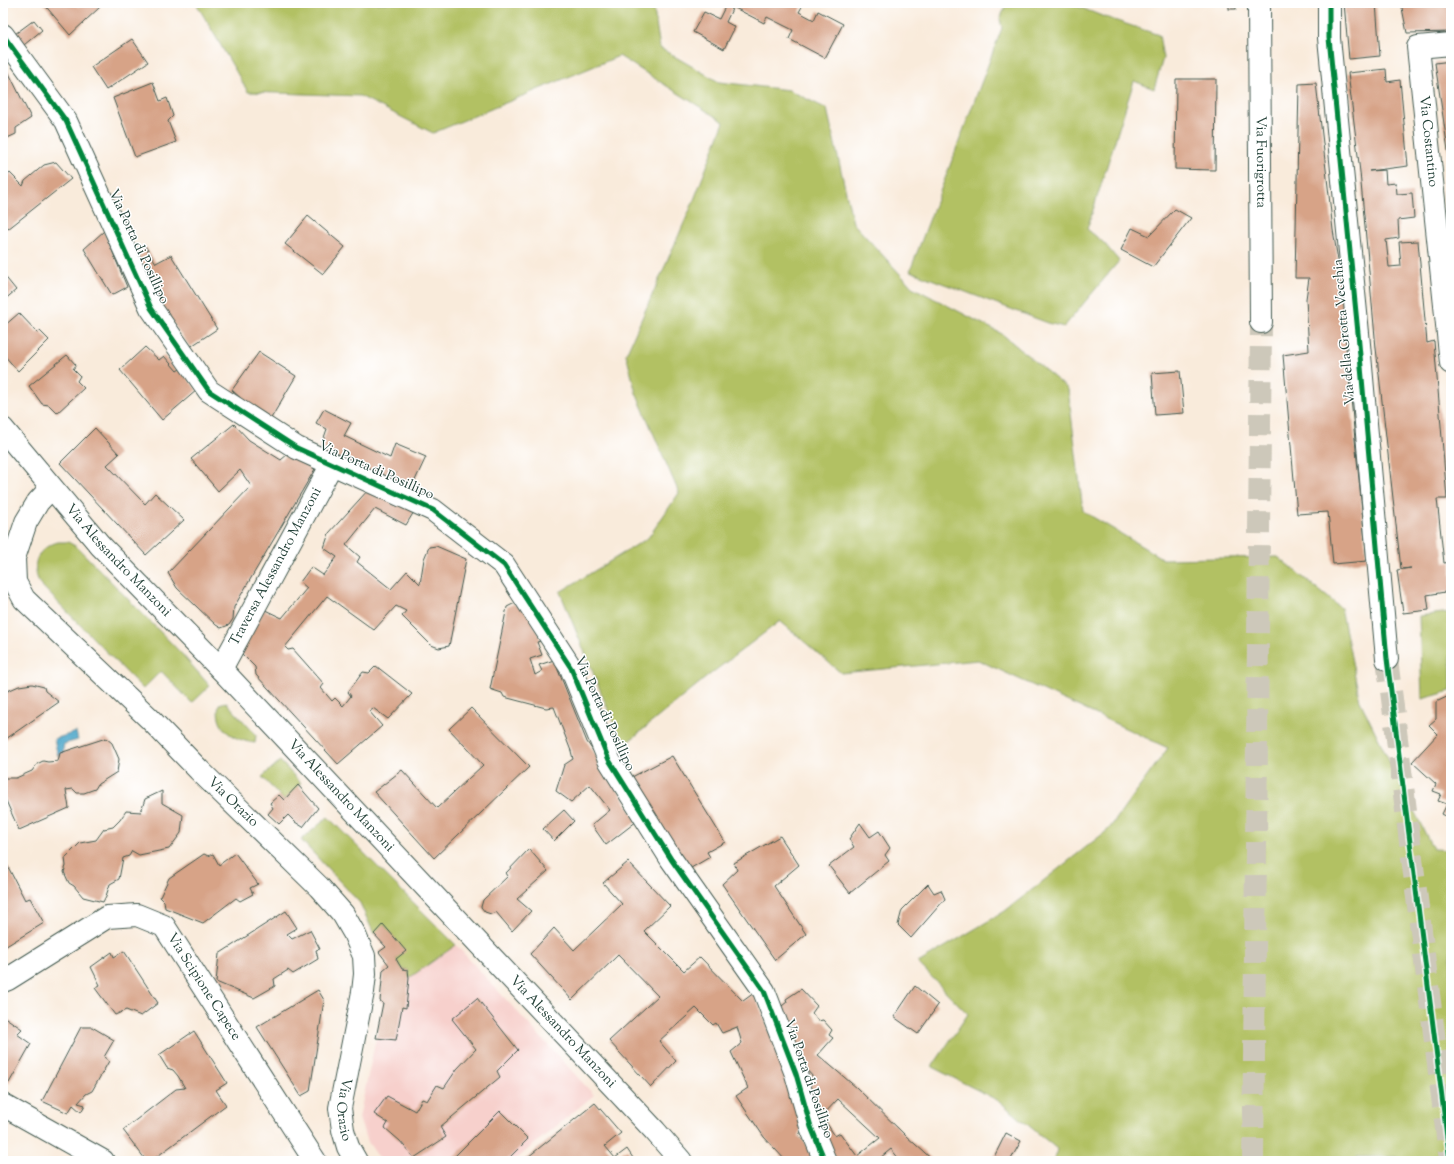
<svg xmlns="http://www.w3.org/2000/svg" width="1454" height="1164" font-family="'Sorts Mill Goudy',serif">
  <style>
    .built { fill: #f7d0cc }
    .green { fill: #b2c164; stroke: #687f4c }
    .water { fill: #4ba6c9; stroke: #35727e }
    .building { fill: #d7a387; fill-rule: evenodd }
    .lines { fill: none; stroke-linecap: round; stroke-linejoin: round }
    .minor-tunnel { stroke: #cdc8ba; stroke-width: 22; stroke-dasharray: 22 11; stroke-linecap: butt }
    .major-tunnel { stroke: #cdc8ba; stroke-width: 22; stroke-dasharray: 22 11; stroke-linecap: butt }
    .minor-casing { stroke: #40574d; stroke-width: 24 }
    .major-casing { stroke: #40574d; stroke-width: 24 }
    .minor { stroke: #fff; stroke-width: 22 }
    .major { stroke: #fff; stroke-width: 22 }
    .cycleway-casing { stroke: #fff; stroke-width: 8 }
    .cycleway { stroke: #00873e; stroke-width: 5 }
    .labels { text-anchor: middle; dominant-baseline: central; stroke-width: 3; stroke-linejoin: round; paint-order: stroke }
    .street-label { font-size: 14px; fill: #1f3d34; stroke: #fff }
  </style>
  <rect width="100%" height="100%" fill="#fff"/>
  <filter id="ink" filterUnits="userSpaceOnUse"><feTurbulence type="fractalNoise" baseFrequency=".025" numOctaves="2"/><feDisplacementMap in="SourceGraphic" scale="8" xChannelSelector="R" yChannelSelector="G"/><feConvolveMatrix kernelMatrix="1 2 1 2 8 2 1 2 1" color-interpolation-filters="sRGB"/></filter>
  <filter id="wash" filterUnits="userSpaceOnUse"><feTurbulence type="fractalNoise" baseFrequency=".012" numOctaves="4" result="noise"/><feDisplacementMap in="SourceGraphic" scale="16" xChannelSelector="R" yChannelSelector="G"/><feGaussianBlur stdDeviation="0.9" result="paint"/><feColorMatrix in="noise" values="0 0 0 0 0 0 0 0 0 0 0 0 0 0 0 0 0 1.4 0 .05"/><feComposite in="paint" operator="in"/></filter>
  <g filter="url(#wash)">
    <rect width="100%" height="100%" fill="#f9ebdb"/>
    <polygon class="built" points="456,945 594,1095 514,1161 381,1161 366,1139 359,1118 376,1038 402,1007 406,1008 409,978"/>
    <g class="green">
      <polygon points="196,3 659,3 654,10 660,48 719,82 789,90 827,109 853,223 912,287 1002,334 1068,389 1083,511 1163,559 1278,557 1341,608 1360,701 1433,849 1451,850 1451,1161 1407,1161 1397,1157 1357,1157 1356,1161 1054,1161 1057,1149 999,1101 932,1067 968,1014 918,963 1005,911 1109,829 1168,748 978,660 841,673 780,621 708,676 623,746 560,592 648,538 679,493 636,393 626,354 692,205 724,122 619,56 433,133 360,96 248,92"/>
      <polygon points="1007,3 1069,3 1102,16 1159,35 1163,58 1154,89 1134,81 1087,229 1104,243 1119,261 1064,327 1048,323 910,271 1002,28 1000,19"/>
      <path d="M 58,542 L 68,542 L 77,547 L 180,652 L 210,686 L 192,703 L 161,671 L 143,689 L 40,584 C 30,564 37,548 58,542 Z"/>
      <polygon points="1451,612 1451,691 1422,699 1419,616"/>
      <path d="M 226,702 L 256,735 L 255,743 C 233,740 214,729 219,704 Z"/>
      <polygon points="280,761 301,783 284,800 262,777"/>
      <polygon points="328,817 456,945 409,978 408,970 402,969 396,959 405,951 384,925 374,934 360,903 301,840"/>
    </g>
    <polygon class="water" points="76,732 78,740 64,744 63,749 64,754 58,756 54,739"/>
    <g id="blocks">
      <g class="building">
        <polygon points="43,3 75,3 78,7 83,3 96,3 100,7 70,35"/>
        <polygon points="727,3 804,3 799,12 814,20 818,11 843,24 825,58 789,39 793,30 767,17 764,23 733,7 726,22 735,27 724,49 693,32 704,12 719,19"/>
        <rect x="1229" y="3" width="7" height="6"/>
        <polygon points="1344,3 1376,3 1380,56 1349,59"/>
        <polygon points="1401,3 1451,3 1451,32 1407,33"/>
        <polygon points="34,20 42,30 24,45 15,34"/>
        <polygon points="132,39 148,62 106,90 91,67"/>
        <polygon points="3,61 31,118 16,128 16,134 3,140"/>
        <polygon points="1451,61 1451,164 1450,164 1435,63"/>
        <polygon points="1386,69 1387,82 1400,80 1408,166 1369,171 1385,170 1386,184 1396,183 1397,194 1412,193 1414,218 1398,220 1399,238 1386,240 1389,267 1401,266 1399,242 1418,241 1427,343 1434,341 1447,499 1437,499 1444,563 1451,562 1451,591 1427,595 1429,610 1403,613 1397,570 1411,568 1401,569 1376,348 1360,172 1348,73"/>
        <polygon points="1176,79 1216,79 1215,170 1175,169"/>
        <polygon points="153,82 160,101 167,98 173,116 168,121 176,142 135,157 113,98"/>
        <polygon points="1316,83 1333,230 1344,297 1346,348 1367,561 1333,564 1328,512 1297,514 1283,355 1309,351 1306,299 1309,278 1295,278 1299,84"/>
        <polygon points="56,162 71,179 8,229 3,224 3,179 10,173 23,186 25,181 44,165"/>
        <polygon points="1175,209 1191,218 1153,267 1121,250 1132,228 1149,236"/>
        <polygon points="308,216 345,247 323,274 285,244"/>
        <polygon points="104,231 127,287 112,295 84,249"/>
        <polygon points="145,246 156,263 171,255 217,329 190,347 164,311 136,250"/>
        <polygon points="3,274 16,290 3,301"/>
        <polygon points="19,313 37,332 40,331 49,340 18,371 3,354 3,327"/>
        <polygon points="145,347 159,360 164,356 177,371 180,369 197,390 162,420 120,370"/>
        <polygon points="259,352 296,376 270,420 247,404 232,390"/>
        <polygon points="67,355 76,365 73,369 80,376 77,381 84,388 57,413 49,405 42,404 29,386"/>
        <polygon points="1180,371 1184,413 1155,415 1152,373"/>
        <polygon points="324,409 351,423 344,436 390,458 395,444 426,457 410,491 320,449 327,429 316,423"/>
        <polygon points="234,424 249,440 281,460 288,454 315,469 234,607 233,619 229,625 221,628 216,625 177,588 168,573 251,486 240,470 218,491 191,459"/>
        <polygon points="95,428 119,454 107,465 145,504 155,493 184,520 146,555 60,463"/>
        <polygon points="369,489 415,510 406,525 375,509 346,545 360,557 357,562 391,589 407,571 420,584 424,559 429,547 436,546 466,559 449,646 439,648 431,645 402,616 406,611 396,606 374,630 327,596 285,647 288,650 293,649 324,684 321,688 332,701 335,698 343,706 351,696 348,692 363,672 369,673 376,666 412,694 388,719 373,708 369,711 382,726 338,764 256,675 255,667 240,652 263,609 282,618 307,588 300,582 311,567 323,575 337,557 324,548 329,533"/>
        <polygon points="513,604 528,609 541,641 537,642 542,655 530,659 535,675 542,671 539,665 554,660 587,742 606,770 637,821 606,845 592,825 610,810 590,785 571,802 556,791 564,765 573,759 571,751 554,707 546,708 504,697 502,693 490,689 507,607"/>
        <polygon points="32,684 44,687 45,691 59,702 3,741 3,693 19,686"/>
        <polygon points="1451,695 1451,819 1442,814 1447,804 1438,801 1441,794 1433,791 1436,784 1412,762 1438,734 1429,725 1436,719 1436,702"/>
        <polygon points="471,708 529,767 434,858 374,792 402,770 437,808 483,765 449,729"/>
        <polygon points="106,738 112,743 119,759 117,772 98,784 95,789 84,793 77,793 73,789 66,790 69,808 19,830 3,794 3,778 16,778 32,771 37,764 43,761 48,762 58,761 60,753"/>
        <polygon points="672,756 725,842 707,852 710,857 691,868 667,838 632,777"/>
        <polygon points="298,785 318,808 303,827 295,822 288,815 279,824 268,814 273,808 270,803 279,795 284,800"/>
        <polygon points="162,791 162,803 183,815 181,833 169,849 139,855 132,851 129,856 123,858 119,879 110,884 106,896 103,902 83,897 74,886 69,883 64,872 66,866 65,858 80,843 96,840 104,829 113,827 120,820 126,811 141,812 145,799"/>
        <polygon points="564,810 574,821 554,841 543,829"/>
        <polygon points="860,823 870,837 879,831 890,848 885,855 889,861 850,893 829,866 854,847 849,839"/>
        <polygon points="780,836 799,865 774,886 806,934 775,960 722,884 737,870 734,863"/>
        <polygon points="529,849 548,871 517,899 531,911 512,931 496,912 491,914 485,912 481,907 483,900 508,876 506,873"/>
        <polygon points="235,853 258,884 250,888 253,894 240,901 236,898 203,923 165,908 164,901 160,897 169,878 204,854 208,856 213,854 219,865"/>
        <polygon points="628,862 670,906 644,931 684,971 700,957 743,1001 754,993 795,1092 790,1096 803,1125 799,1136 815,1154 810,1161 786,1161 764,1137 736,1096 748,1088 731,1052 742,1043 737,1027 722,1033 716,1023 713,1025 696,1008 659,1041 676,1061 651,1087 609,1041 658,996 618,955 572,1000 530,954 554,928 574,950 622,904 603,883"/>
        <polygon points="6,863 25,900 30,898 44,923 3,948 3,865"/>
        <polygon points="928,884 934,893 941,890 945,899 911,938 898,925 902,910"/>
        <polygon points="286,911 297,928 287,934 292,939 310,930 320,949 316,950 318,959 293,974 288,970 274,979 275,986 254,998 216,982 219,954"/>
        <polygon points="383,924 406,951 396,959 402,969 408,970 409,978 406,1008 402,1007 396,1040 376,1038 383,1003 380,1001 383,970 389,965 379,952 386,947 374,934"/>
        <polygon points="124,951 158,1003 141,1016 126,1010 115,1015 95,988 100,985 91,967 112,952 114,957"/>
        <polygon points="915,986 938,1005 918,1034 894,1017"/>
        <path d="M 801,989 L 817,1006 L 812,1013 L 818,1021 L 823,1020 L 832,1030 L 829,1035 L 833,1038 L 818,1055 L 857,1088 L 906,1136 L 934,1161 L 899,1161 L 900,1160 L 891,1149 L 880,1158 L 882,1161 L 833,1161 L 806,1084 L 813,1077 L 805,1068 L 778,1009 L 787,1002 L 786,999 ZM 838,1099 L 880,1138 L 857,1156 L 840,1133 L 835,1136 L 822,1116 Z"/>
        <polygon points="318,990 324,1000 310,1091 301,1096 257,1027"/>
        <polygon points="477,998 518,1050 497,1071 500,1077 440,1127 446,1137 414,1158 400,1141 385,1128 388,1123 374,1114 387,1096 415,1111 422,1099 427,1101 437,1085 444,1088 457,1069 476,1049 452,1019"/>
        <polygon points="3,1016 22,1029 17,1034 31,1044 9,1083 3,1080"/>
        <polygon points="81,1027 92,1027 114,1040 104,1057 109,1061 92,1091 86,1094 78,1103 85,1105 81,1112 73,1105 68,1113 42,1101"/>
        <polygon points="194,1031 227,1083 216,1090 226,1105 151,1161 145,1159 123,1130 176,1089 185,1088 178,1076 173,1070 167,1068 159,1055"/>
        <polygon points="595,1103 621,1133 605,1146 615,1158 627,1149 635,1161 523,1161"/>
        <polygon points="500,1111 528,1139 506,1161 450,1161"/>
        <polygon points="1006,1133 1021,1141 1010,1161 992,1161"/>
      </g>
    </g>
  </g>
  <g filter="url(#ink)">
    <use href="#blocks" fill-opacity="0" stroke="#40574d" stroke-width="1"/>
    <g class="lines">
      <polyline class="minor-tunnel" points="1387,659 1450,1161"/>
      <polyline class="major-tunnel" points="1253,1161 1261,322"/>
      <defs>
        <g id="minor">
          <polyline points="1329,3 1329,38 1358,333 1387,659"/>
          <polyline points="3,35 66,121 151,308 209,391 297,448 433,510 504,565 571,668 609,760 671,859 764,991 796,1074 811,1127 825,1161"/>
          <path id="s1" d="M 1451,44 L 1418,47 L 1451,363"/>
          <path id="s2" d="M 3,429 L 100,545 L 221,669 L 655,1131 L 681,1161"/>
          <path id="s3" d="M 51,488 L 38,502 L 26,522 L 14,558 L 15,582 L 24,599 L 149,718 L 199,770 L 319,887 L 343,914 L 354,933 L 364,956 L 365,974 L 363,992 L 340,1108 L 343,1130 L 348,1147 L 356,1161"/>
          <path id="s4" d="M 221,669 L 332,464"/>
          <path id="s5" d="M 3,981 L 8,979 L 107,917 L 137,915 L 164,926 L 315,1161"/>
          <polyline points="3,1105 103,1161"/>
        </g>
        <g id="major">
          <path id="s6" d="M 1259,3 L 1261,322"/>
        </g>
      </defs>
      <use href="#minor" class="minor-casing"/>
      <use href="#major" class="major-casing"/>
      <use href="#minor" class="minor"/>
      <use href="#major" class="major"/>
      <defs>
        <g id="cycleway">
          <polyline points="1329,3 1329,38 1358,333 1387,659 1450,1161"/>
          <polyline points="3,35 66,121 151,308 209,391 297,448 433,510 504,565 571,668 609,760 671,859 764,991 796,1074 811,1127 825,1161"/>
        </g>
      </defs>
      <use href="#cycleway" class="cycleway-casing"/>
      <use href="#cycleway" class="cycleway"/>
    </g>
  </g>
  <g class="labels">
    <g class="street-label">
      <text stroke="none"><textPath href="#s1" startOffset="128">Via Costantino</textPath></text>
      <text stroke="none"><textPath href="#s6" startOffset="159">Via Fuorigrotta</textPath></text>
      <text transform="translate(138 247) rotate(65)">Via Porta di Posillipo</text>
      <text transform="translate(1345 332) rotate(-95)">Via della Grotta Vecchia</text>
      <text transform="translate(376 471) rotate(24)">Via Porta di Posillipo</text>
      <text stroke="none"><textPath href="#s2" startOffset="175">Via Alessandro Manzoni</textPath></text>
      <text stroke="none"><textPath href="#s4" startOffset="116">Traversa Alessandro Manzoni</textPath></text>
      <text transform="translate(604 714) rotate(65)">Via Porta di Posillipo</text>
      <text stroke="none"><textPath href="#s2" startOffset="499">Via Alessandro Manzoni</textPath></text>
      <text stroke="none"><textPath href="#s3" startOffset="415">Via Orazio</textPath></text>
      <text stroke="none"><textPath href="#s5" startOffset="254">Via Scipione Capece</textPath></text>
      <text stroke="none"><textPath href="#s2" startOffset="823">Via Alessandro Manzoni</textPath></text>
      <text transform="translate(808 1079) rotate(71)">Via Porta di Posillipo</text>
      <text stroke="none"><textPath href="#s3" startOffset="775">Via Orazio</textPath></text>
    </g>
  </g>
  <rect width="1454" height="1164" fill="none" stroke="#fff" stroke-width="16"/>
</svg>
